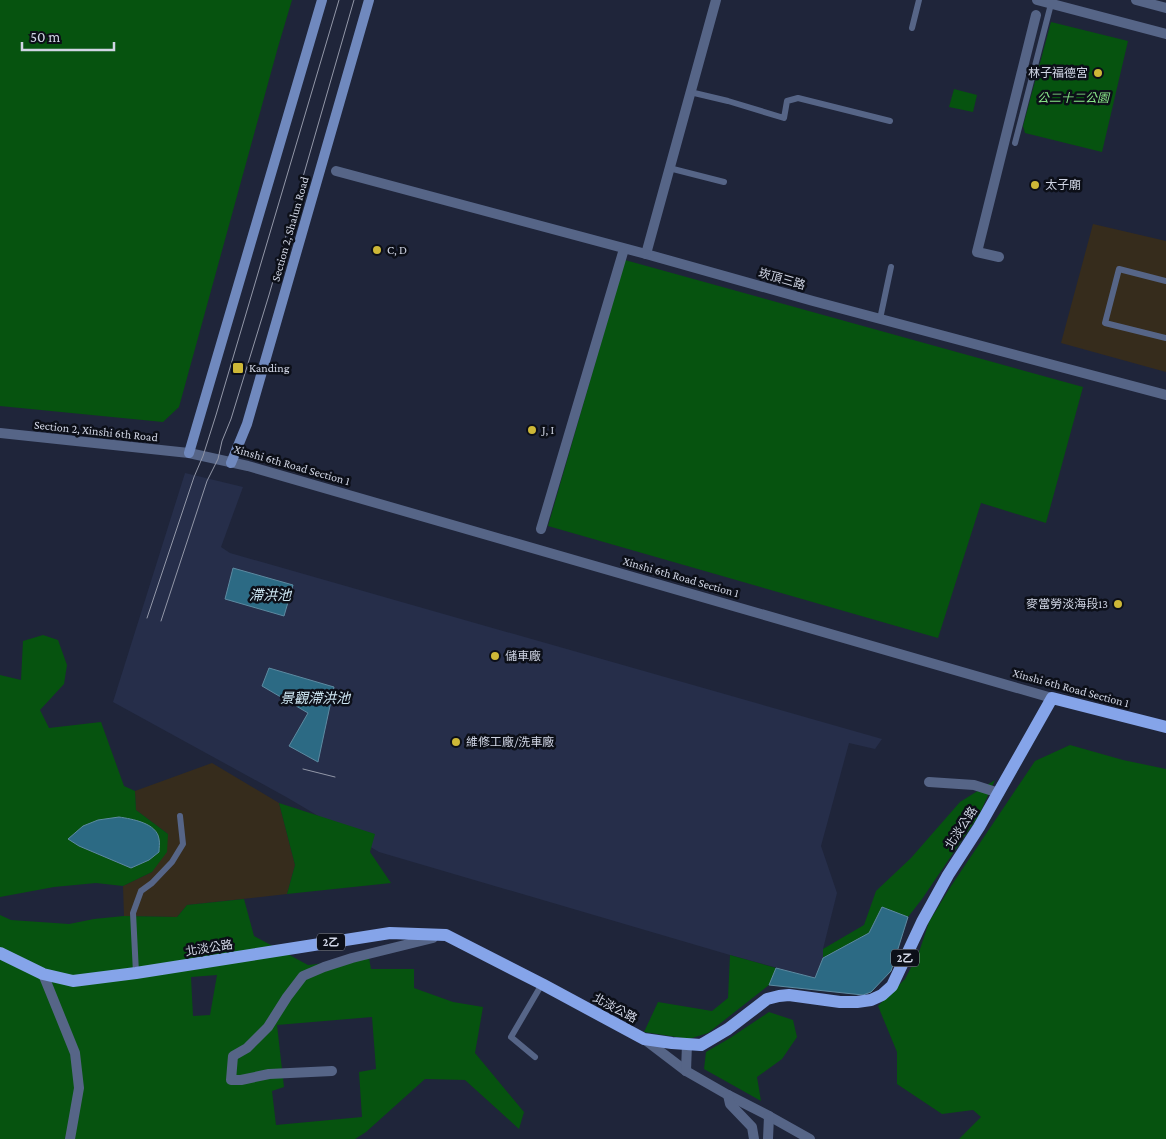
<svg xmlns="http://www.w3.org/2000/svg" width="1166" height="1139" font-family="'Crimson Pro','Noto Sans TC',serif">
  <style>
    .built { fill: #262e4a }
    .industrial { fill: #362c1c }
    .green { fill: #06530f; fill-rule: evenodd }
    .water { fill: #2c6a84; stroke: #5d8aa1 }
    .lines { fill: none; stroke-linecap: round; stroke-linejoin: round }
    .lane { stroke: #566587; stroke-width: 6 }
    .street { stroke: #566587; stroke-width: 10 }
    .secondary { stroke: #7089be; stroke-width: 10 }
    .primary { stroke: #85a4e9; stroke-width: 12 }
    .tram { stroke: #9297a8; stroke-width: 1 }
    .poi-dot { fill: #ceb837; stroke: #0c0f18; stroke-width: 2 }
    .labels { text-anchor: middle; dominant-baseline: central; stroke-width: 5; stroke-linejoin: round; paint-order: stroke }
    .shield { fill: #0c0f18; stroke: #959aa7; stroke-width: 1 }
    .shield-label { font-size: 11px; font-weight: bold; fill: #d0d5e4 }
    .poi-label { font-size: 12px; fill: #d0d5e4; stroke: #0c0f18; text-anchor: start }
    .park-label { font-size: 12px; font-style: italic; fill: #89e588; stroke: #0c0f18 }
    .street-label { font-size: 12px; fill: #d0d5e4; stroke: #0c0f18 }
    .water-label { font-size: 14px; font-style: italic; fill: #cfe8f4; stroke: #0c0f18 }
  </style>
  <rect width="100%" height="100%" fill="#1f253a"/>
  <polygon class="built" points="185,473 243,487 221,547 230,553 882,739 875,749 849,743 821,846 837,893 823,949 823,958 815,978 730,955 379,852 288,798 113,702"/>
  <g class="industrial">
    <polygon points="1093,224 1166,241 1166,372 1061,343"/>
    <polygon points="212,763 279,803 295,865 287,894 187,905 177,917 124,916 123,886 152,872 168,834 136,810 135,791"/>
  </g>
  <g class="green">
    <polygon points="0,0 292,0 278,47 179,407 163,422 0,406"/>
    <polygon points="1051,22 1128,41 1102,152 1025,133 1023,126"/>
    <polygon points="954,89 977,95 973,112 949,107"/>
    <polygon points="625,260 1083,387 1046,523 981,503 938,638 548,526"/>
    <path d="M 43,635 L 58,640 L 67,665 L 64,684 L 40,710 L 49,728 L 101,722 L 124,786 L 135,791 L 136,810 L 168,834 L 167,852 L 152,872 L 123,886 L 96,883 L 54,887 L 0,897 L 0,675 L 21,680 L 23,641 ZM 159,838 L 159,851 L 149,860 L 131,868 L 79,846 Z"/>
    <polygon points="1070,745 1123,760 1166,769 1166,1139 959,1139 981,1117 973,1110 942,1114 897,1084 897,1052 878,1006 905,979 919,952 929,922 949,889 1035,761"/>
    <polygon points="995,780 979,815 922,899 908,917 882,907 869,933 823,958 823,949 864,925 876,891 911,858 960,802"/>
    <polygon points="279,803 375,834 370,852 391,883 287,894 295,865"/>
    <path d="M 244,899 L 254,936 L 308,965 L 369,958 L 371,969 L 414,969 L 414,988 L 453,1002 L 483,1007 L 475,1053 L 524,1112 L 519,1129 L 465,1080 L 425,1079 L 366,1132 L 355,1139 L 0,1139 L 0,915 L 11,920 L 69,924 L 94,919 L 124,916 L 177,917 L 187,905 ZM 217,975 L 210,1015 L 193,1016 L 191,977 ZM 372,1017 L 376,1069 L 359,1072 L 362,1117 L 276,1125 L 272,1091 L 284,1087 L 277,1025 Z"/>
    <polygon points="730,955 776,968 769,985 708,1033 689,1039 644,1032 658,1002 712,1011 728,998"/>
    <polygon points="769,1012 793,1020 797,1037 782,1059 757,1077 761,1101 704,1069 706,1052 730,1038"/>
  </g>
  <g class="water">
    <polygon points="233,568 293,585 284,616 225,599"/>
    <polygon points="269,668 334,687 318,762 289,746 308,713 262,686"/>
    <path d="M 119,817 C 132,819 157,823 159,839 C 160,843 159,848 159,852 L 149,860 L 131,868 L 79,846 L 68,839 L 83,826 L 98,820 Z"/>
    <polygon points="882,907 908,917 891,971 871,992 863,995 769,985 776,968 815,978 823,958 869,933"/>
  </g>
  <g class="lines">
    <g class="lane">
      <polyline points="912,28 919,0"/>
      <polyline points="690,92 728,101 784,118 787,101 798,98 890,121"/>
      <polyline points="1015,143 1051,4"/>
      <polyline points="669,168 724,182"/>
      <polyline points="1166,281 1119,269 1105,323 1166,338"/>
      <polyline points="880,319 891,267"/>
      <polyline points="136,973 133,913 141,891 152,883 172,862 183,844 180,816"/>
      <polyline points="535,1057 511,1037 542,984"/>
    </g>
    <g class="street">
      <polyline points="716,0 646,254 813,301 1166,395"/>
      <polyline points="1037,0 1166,34"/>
      <polyline points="1136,0 1166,8"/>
      <polyline points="336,171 646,254"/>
      <polyline points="999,257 977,252 1036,15"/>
      <polyline points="0,433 189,453 248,466 1052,698"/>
      <polyline points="541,529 624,249"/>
      <polyline points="929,782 974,785 999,793"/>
      <polyline points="43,974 75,1053 79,1088 70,1139"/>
      <polyline points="644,1039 686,1071 728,1095 769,1116 810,1139"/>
      <polyline points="332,1071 269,1074 241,1080 231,1080 233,1056 247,1048 268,1027 287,997 303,976 324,967 352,958 433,938"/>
      <polyline points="686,1071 687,1044"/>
      <polyline points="728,1095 730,1104 752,1127 754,1139"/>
      <polyline points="768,1139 769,1116"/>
    </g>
    <g class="secondary">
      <polyline points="189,453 322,0"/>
      <polyline points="231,463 247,424 369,0"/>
    </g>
    <polyline class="primary" points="0,953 43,974 73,981 136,973 390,933 446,935 542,984 644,1039 672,1043 701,1045 728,1029 767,999 779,996 789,995 840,1002 857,1002 871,1000 882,995 892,986 922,922 948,875 979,827 1052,698 1166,727"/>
    <g class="tram">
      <polyline points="147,618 194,477 203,456 216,415 339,0"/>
      <polyline points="161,621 207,481 218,459 222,441 231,419 269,295 354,0"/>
      <polyline points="303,769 335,777"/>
    </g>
  </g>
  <g class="poi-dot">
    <circle cx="1098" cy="73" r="5"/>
    <circle cx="1035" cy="185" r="5"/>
    <circle cx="377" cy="250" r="5"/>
    <rect x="232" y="362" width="12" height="12" rx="2.5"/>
    <circle cx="532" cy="430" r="5"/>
    <circle cx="1118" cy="604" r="5"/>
    <circle cx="495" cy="656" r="5"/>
    <circle cx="456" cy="742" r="5"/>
  </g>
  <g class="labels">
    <g class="shield">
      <rect x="317" y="933.5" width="28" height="17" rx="4"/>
      <rect x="891" y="949.5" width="28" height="17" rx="4"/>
    </g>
    <g class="shield-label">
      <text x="331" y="942">2乙</text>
      <text x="905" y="958">2乙</text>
    </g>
    <g class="poi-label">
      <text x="1088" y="73" text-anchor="end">林子福德宮</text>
      <text x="1045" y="185">太子廟</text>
      <text x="387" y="250">C, D</text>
      <text x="249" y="368">Kanding</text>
      <text x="542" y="430">J, I</text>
      <text x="1108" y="604" text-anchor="end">麥當勞淡海段13</text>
      <text x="505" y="656">儲車廠</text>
      <text x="466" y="742">維修工廠/洗車廠</text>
    </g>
    <g class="park-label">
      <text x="1073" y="98">公二十二公園</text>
    </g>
    <g class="street-label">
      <text transform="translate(290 229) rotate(-74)">Section 2, Shalun Road</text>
      <text transform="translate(782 279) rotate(16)">崁頂三路</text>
      <text transform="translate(96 431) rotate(6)">Section 2, Xinshi 6th Road</text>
      <text transform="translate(292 465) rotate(16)">Xinshi 6th Road Section 1</text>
      <text transform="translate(681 577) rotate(16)">Xinshi 6th Road Section 1</text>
      <text transform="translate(1071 688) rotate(15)">Xinshi 6th Road Section 1</text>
      <text transform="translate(961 828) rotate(-57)">北淡公路</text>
      <text transform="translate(209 948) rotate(-9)">北淡公路</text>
      <text transform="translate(615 1008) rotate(28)">北淡公路</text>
    </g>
    <g class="water-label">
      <text x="270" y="595">滯洪池</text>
      <text x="315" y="698">景觀滯洪池</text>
    </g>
  </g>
  <path d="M22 42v8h92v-8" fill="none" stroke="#d0d5e4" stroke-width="2.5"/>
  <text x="30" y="42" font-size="15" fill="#d0d5e4" stroke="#0c0f18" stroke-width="4" paint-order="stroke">50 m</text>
</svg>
